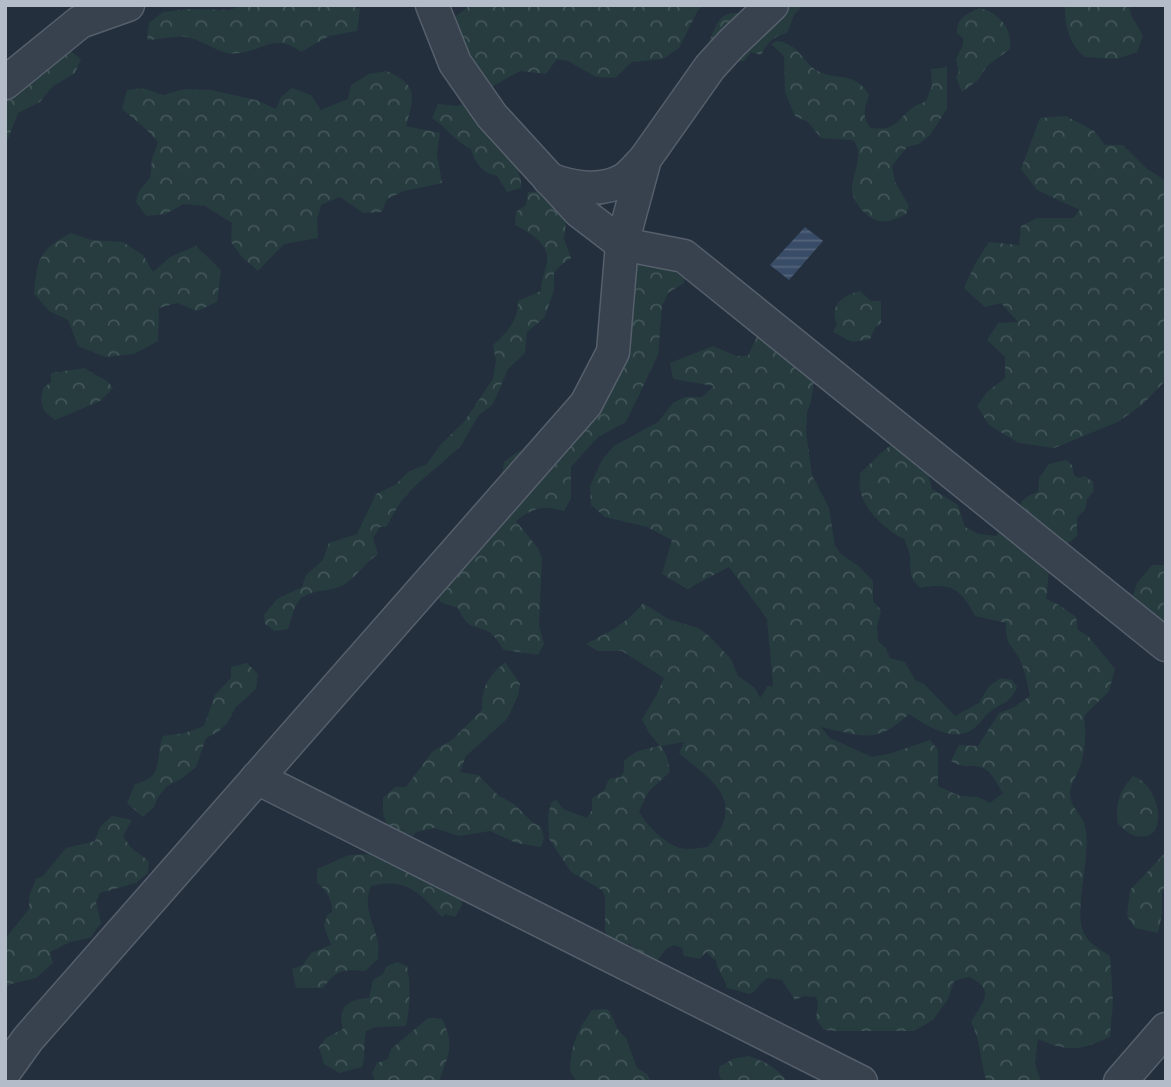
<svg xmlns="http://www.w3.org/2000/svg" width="1171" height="1087" font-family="Figtree,sans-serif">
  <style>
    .forest { fill: url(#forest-crowns); fill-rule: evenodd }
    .water { fill: url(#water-rules) }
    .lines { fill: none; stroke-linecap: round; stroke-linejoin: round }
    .street-casing { stroke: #565f6c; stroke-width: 35 }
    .street { stroke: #38414e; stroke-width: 32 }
  </style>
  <defs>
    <pattern id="forest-crowns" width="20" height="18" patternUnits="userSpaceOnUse" patternTransform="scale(1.75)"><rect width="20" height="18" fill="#263c3f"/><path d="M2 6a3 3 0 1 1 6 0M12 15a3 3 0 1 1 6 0" fill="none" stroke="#435659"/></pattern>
    <pattern id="water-rules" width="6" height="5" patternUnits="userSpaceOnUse" patternTransform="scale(1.75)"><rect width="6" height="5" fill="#394c67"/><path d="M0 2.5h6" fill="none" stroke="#53647b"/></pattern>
  </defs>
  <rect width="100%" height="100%" fill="#242f3e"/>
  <g class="forest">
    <path d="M 244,5 L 347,5 L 360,9 L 357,31 L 329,36 L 301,52 C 271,29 258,58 227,53 C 216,51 200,39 186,37 C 178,35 158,40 147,40 L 149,23 L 163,12 L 188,9 L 229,10 Z"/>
    <polygon points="470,5 705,5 698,10 679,48 663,59 632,62 615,78 596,77 568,61 557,59 546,74 520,71 486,90 457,40 455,17"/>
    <path d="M 763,5 L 803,5 L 794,15 L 787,33 C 772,37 768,42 761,55 L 751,52 L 744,61 C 729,61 716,57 709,42 C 720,17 720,10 750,14 Z"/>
    <path d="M 1065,5 L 1129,5 L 1131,15 L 1143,36 L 1137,52 L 1117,59 L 1085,57 C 1070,46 1064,24 1065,5 Z"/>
    <path d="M 979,8 C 999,12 1013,29 1010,49 L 987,66 L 978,80 L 962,92 L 956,77 L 959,72 L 956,59 L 963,45 L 963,38 L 957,33 C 957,17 966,15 979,8 Z"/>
    <path d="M 777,41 C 799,44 801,60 816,70 C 836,82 855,70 869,95 C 865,108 861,117 871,128 C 895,131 895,122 911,109 C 915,105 921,104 926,101 L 932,86 L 931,69 L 947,67 L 947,109 L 930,135 L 919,144 L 907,147 L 892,166 L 895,182 L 909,206 L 906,214 C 898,218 889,223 879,221 C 867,219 851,201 852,188 C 853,171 865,154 853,140 L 821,138 L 808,122 L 795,116 L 785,92 L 784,56 L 771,44 Z"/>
    <polygon points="65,47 81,59 75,73 52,87 40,102 18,113 5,147 5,92"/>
    <path d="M 387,71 C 419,86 414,96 406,126 L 440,133 L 437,154 L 442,183 L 404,191 L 387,199 L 382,212 L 363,213 L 340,197 L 321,205 L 317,219 L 318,238 L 284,244 L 258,271 L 242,257 L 231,242 L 232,223 L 205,206 L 184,204 L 165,214 L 146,216 L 136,202 L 139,191 L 150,178 L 152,159 L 158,142 L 147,130 L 122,109 L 127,90 L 143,88 L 163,95 L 184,89 L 211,90 L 256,100 L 276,109 L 281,97 L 292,88 L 311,95 L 321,110 L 348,99 L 351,85 L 369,74 Z"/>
    <path d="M 438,104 L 456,106 L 467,104 C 483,124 524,162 521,188 L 507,192 L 497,176 C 483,173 475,164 471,149 C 456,142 447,128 432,118 Z"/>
    <polygon points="1066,116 1094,131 1105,145 1123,145 1146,168 1166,181 1166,380 1143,404 1118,422 1054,448 1019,443 989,425 977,406 987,392 1005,378 1005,357 987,340 998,323 1018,322 1001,303 985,307 964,288 975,264 989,242 1019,245 1021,226 1037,218 1073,218 1080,210 1037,190 1021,169 1040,118"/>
    <path d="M 528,192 L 538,192 L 556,206 L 566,223 L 564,239 L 571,258 L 560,266 L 554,273 L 554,291 L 544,318 L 527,332 L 525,353 L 508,369 L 493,404 L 478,416 L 461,446 L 415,486 L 401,501 L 386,527 L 380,527 L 373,538 L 378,554 C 365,563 357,576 345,584 C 331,593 307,588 298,602 C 293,609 291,621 288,629 L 275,631 L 265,624 L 264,615 L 277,599 L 302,587 L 306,575 L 323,560 L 329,543 L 357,534 L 376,494 L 395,485 L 408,472 L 427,464 L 441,444 L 464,422 L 493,379 L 496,361 L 493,345 C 508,331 518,321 518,301 L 541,291 C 541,280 545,272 547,262 C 550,244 529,232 515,225 L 516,212 L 526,205 Z"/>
    <path d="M 71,233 L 91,240 L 123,242 L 143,255 L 153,272 L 170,257 L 196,246 L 221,270 L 217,302 L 197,311 L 177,303 L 159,308 L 158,341 L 134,354 L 105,357 L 78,346 L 68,320 L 49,311 L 34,294 C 37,259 39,250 71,233 Z"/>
    <path d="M 639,254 L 685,270 L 684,283 L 668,293 L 662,306 L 658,355 L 626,422 L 598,437 L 571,467 L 571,498 L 564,511 C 543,505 532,508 516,521 L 538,548 L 542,559 L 539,625 L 544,644 L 538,655 L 504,650 C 499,644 495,635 489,632 C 468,622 470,631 458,608 L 440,602 L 439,593 L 500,489 L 504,462 L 516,453 L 529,447 L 583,388 Z"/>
    <path d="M 860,291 L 871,301 L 881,301 L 881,323 L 875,328 L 870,339 L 852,342 L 833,332 L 837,324 C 829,305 842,296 860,291 Z"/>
    <path d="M 759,332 L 815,374 L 811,401 L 807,413 L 806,433 L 812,475 L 829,508 L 835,546 L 842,555 L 860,567 L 873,581 L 873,601 L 881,610 L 877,627 L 878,641 L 886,648 L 890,658 L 905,662 L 915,680 L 924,684 L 955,716 L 979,703 L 989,686 L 1001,678 L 1012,680 L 1017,687 C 1008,707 1004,700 990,712 C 983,717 978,727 970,731 C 951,742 924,724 909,714 C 875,745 863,736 821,727 L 830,738 L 872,757 L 892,753 L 930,740 L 938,750 L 938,786 L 960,796 L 978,797 L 990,803 L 1003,793 C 997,784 991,769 980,767 C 966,764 968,770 951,761 L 959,745 L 978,746 L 999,713 L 1014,707 L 1030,696 C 1027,683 1025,670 1019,658 C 1009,641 1006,645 1006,623 L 975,616 C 962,590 951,582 921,588 C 908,578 911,571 910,556 C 909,550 906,544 904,539 C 885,530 865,511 860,490 C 859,485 860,478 860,473 C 872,463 881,451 894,443 L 928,473 L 932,489 L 958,505 L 965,527 L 979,534 L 997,536 L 999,525 L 1019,513 C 1019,500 1026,496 1038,492 L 1039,478 L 1049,464 L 1066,460 L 1072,465 L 1074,475 L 1078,478 L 1085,476 L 1093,482 L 1094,491 L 1087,499 L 1085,510 L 1077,517 L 1077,536 C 1071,541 1053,557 1050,565 C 1049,567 1047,593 1046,599 L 1059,605 L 1076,617 L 1078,630 L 1088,636 L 1115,669 L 1109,691 L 1084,716 C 1086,733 1086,753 1079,769 C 1076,778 1070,784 1070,794 C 1070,806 1080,813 1084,823 C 1094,853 1071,912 1085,935 C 1090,944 1101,950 1110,956 L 1113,1002 L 1110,1037 C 1080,1051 1067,1052 1038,1039 L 1035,1064 L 1041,1082 L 987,1082 C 980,1063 981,1040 971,1022 C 982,1003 997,990 969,977 L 954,981 L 948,999 L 933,1020 L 914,1031 L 836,1031 L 824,1030 L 816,1019 L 818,1003 L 816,997 L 804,996 L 795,1000 L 782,980 L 768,978 C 759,983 758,990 750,994 L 727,988 C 725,978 717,971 716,961 L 706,952 L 700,959 L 684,956 L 682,948 L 674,945 L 666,949 L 656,962 L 638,959 L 631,945 L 610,938 L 605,931 L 605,897 L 602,890 L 571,872 L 549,839 L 548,816 L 551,803 L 556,799 L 563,809 L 587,818 L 592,810 L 592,798 L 604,791 L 609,779 L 621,777 L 624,771 L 624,761 C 634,750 646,749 660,746 L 649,733 L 642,719 L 656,696 L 664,678 L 622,651 L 598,651 L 586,644 C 609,632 628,623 643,603 L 668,619 L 698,628 L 708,635 L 731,659 L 738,676 L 755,688 L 760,698 L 768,686 L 773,686 L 767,619 L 729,567 L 687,589 L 662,574 L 672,540 L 647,527 L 605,517 L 591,505 L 590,486 L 602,460 L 614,446 L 658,422 L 673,403 L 685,397 L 702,397 L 714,386 L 673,379 L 670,363 L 713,346 L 737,356 L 748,356 ZM 684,742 L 679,753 C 714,783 747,800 708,847 C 699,848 689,850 680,848 C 664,843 646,825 639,811 L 649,791 L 670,772 L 667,757 L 661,746 Z"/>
    <path d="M 85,368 C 95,377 105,376 113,388 L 100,401 L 55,420 L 44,411 L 41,401 L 43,388 L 51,382 L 51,373 Z"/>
    <polygon points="1152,565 1166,565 1166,639 1132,599 1137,583"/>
    <path d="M 505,662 L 520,684 L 518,696 L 507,719 L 466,756 L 460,772 L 478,775 L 499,796 L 514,804 L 532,822 L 541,827 L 544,838 L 541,847 L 516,843 L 490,831 L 459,836 L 434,828 L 416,832 L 413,836 L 387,826 L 383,813 L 383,798 L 395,787 L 406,787 L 432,752 L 453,739 L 482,710 C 482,686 487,678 505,662 Z"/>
    <path d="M 247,663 L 258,674 L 256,689 L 235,708 L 228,722 L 218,732 L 206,738 L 196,767 L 181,779 L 167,786 L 158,797 L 154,807 L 143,817 L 127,803 L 135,784 C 166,777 154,758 163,736 L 185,733 L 204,726 L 215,695 L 231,678 L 231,667 Z"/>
    <path d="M 1133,776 C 1161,785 1171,844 1136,836 C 1130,835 1123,828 1118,824 C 1115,803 1119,792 1133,776 Z"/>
    <polygon points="112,816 132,820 123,836 131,848 149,861 148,873 136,883 100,893 96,902 101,923 90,938 70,942 50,952 53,963 36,978 11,984 5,988 5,939 29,909 29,896 36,879 43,876 66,848 95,841 100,827"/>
    <polygon points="1166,852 1166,888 1162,892 1162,914 1158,933 1135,928 1127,916 1130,890"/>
    <path d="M 376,854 L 462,895 L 462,905 L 455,917 L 445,914 L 442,917 C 420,893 406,877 371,886 C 362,908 374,922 378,942 C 379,947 378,954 378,959 L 365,971 C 342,969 337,970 323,988 L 296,988 L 292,969 L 303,965 L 311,953 L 331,945 L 324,926 L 327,915 L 332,912 C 333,901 326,889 317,883 L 317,869 L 349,855 Z"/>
    <path d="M 397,962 L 407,966 C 411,986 410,1006 406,1026 L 376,1027 L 366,1031 C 363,1044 366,1056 362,1067 L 339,1073 L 324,1064 L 319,1047 L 326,1038 L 343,1029 C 337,1007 348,999 369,998 L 373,980 L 383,974 L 386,967 Z"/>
    <path d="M 606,1009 L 610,1012 L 618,1030 L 626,1038 L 637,1068 L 647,1074 L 651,1082 L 577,1082 L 570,1071 C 570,1047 578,1029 592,1010 Z"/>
    <path d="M 428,1018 L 442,1019 C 456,1047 448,1054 439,1082 L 375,1082 L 372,1073 L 377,1063 L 388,1059 L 391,1049 Z"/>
    <path d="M 748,1056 C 764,1061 778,1068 787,1082 L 723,1082 L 719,1075 L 719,1067 L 733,1059 Z"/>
  </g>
  <polygon class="water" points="805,227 823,241 789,280 770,265"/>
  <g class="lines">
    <defs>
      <g id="street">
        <polyline points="432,5 455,63 492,116 579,211 622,244 684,256 1166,645"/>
        <polyline points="5,83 80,22 128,5"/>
        <path d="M 549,179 C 572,188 602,193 625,179 C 632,174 639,165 645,159"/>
        <polyline points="257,778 861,1082"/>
        <polyline points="5,1071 28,1039 586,404 613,352 622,244 645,159 710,67 732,43 772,5"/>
        <polyline points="1120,1082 1166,1029"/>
      </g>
    </defs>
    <use href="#street" class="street-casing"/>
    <use href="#street" class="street"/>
  </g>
  <rect width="1171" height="1087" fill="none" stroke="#b4bcc9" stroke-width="14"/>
</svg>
